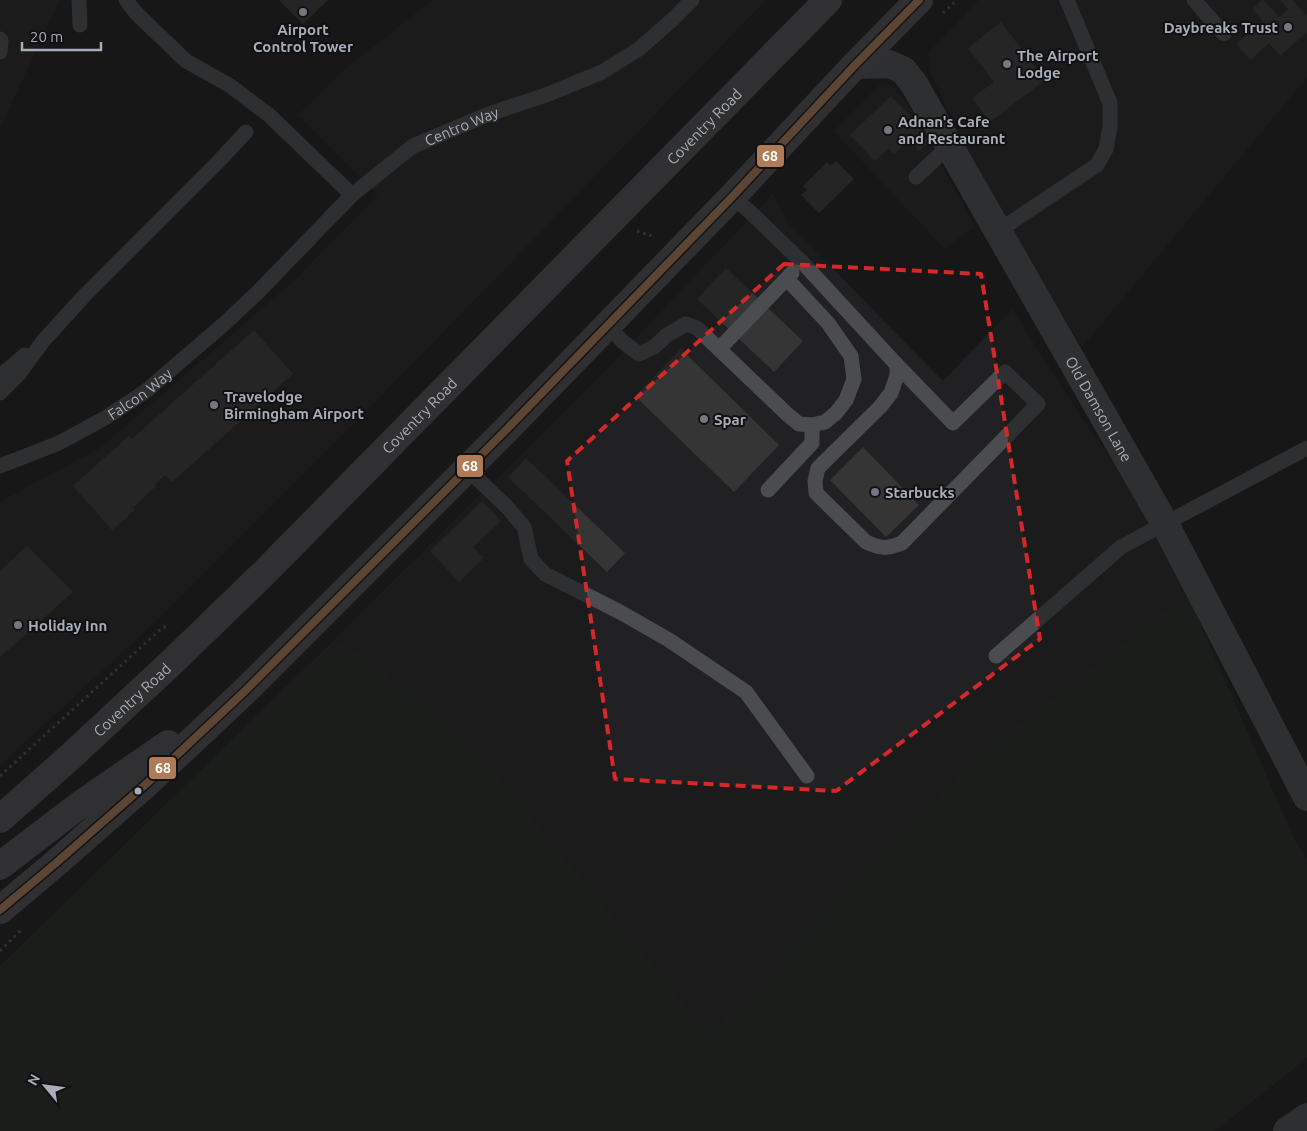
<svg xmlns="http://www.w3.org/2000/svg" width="1307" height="1131" font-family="Ubuntu,sans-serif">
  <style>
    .built { fill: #212123 }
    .green { fill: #1d241e }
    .building { fill: #353536 }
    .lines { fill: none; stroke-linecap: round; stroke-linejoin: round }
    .path { stroke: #4d4e52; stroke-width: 3; stroke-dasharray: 2.5 4; stroke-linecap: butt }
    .service { stroke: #4b4c50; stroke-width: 15 }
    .minor { stroke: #4b4c50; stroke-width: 28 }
    .tertiary { stroke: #4b4c50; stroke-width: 28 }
    .trunk { stroke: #4e4e52; stroke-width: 28 }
    .bus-1-casing { stroke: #111113; stroke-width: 11 }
    .bus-1 { stroke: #b07c57; stroke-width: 8 }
    .marked { fill: none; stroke: #d62828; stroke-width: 4; stroke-dasharray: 10 6; stroke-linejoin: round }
    .poi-dot { fill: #757880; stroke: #111113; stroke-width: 2 }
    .bus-dot { fill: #a8adb8; stroke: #111113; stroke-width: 2 }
    .labels { text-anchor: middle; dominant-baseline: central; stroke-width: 4; stroke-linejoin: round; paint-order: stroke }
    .poi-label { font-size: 15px; font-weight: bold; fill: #a8adb8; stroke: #111113; text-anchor: start }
    .street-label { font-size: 15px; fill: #a8adb8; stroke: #111113 }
    .line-badge { stroke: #111113; stroke-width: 2 }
    .badge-label { font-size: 14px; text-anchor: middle; font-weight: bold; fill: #fff }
  </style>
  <rect width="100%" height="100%" fill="#171717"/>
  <g class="built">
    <polygon points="0,0 60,0 0,127"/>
    <polygon points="433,0 766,0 384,393 154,623 0,765 0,502 100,448 293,282 378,195 298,115 345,69"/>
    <polygon points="979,0 1307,0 1307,77 1082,347 998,211 931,74 929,52"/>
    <polygon points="881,84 893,86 920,122 932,149 975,227 944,248 834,131"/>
    <polygon points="773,194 789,224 943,381 1012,309 1079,414 1133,489 1187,593 980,755 709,1033 496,774 368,656 333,641 600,376"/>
  </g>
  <polygon class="green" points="1187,593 1295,841 1307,860 1307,1057 1292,1070 1215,1131 0,1131 0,966 333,641 368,656 496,774 709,1033 980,755"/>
  <g class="building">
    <polygon points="279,0 328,0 303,24"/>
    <polygon points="1262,0 1264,0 1279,17 1288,9 1280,0 1292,0 1307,16 1307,32 1280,56 1269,43 1251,60 1236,44 1258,25 1266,35 1271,30 1252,9"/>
    <polygon points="1001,22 1045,80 990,122 972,98 994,82 968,48"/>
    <polygon points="891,96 919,125 928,143 918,151 911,137 894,154 889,148 875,161 850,135"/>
    <polygon points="836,161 854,179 819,213 801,195 807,190 803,186 827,162 831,166"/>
    <polygon points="726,268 803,341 774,372 697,299"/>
    <polygon points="254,330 293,374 172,482 165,475 154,485 156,486 133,508 135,510 112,530 73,486 129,436 132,439"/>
    <polygon points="681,349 779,445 734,492 635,396"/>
    <polygon points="863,447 919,505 886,537 830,480"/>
    <polygon points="526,458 625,553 607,572 508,477"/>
    <polygon points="482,501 501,521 473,547 484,558 459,582 430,551"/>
    <polygon points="27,546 73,592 0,657 0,571"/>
  </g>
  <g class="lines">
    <g class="path">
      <polyline points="943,13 957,0"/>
      <polyline points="637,231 655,237"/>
      <polyline points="0,776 162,628 168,626"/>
      <polyline points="0,951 21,930"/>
    </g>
    <g class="service">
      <polyline points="79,0 80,25"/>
      <polyline points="126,0 136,13 186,61 229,85 269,115 352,195"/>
      <polyline points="1194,0 1224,34"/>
      <polyline points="0,39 1,40 0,52"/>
      <polyline points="916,177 950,145"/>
      <polyline points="732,197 749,211 802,262 897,365"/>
      <polyline points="998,231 1097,165 1106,149 1110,127 1110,103 1067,0"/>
      <polyline points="608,326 622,341 639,354 654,347 667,335 686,324 697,328 787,414 799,424 812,425 825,422 836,413 846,400 854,379 851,356 828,323 787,279"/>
      <polyline points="719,349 792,273"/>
      <path d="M 897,365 L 953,423 L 1005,372 L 1038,404 L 902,543 C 887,549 881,549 866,542 L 816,493 L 815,481 L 818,468 L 880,407 L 891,393 L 897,375 Z"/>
      <polyline points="0,376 25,355"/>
      <polyline points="0,393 19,374 44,340 85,295 218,162 246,132"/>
      <path id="s1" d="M 0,466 L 59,443 L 105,418 L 146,391 L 224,324 L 258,292 L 352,195 L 413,146 L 489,114 L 546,95 L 602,72 L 639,49 L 673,19 L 692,0"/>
      <polyline points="467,469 508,508 524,527 531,559 545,574 620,612 669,640 746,692 807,776"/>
      <polyline points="768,490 812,443 812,425"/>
      <polyline points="996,656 1121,547 1307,448"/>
    </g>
    <path class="minor" id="s2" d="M 855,65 L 889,64 L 903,70 L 914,84 L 1165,524 L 1307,797"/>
    <polyline class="tertiary" points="1287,1131 1307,1117"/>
    <g class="trunk">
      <path id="s3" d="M 0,819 L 70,757 L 172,662 L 266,571 L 828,0"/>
      <polyline points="0,866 77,807 168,744"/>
      <polyline points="0,910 56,863 146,784 245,691 505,431 732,197 855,65 919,0"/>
    </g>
    <defs>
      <polyline id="bus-1" points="0,910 56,863 146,784 245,691 505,431 732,197 855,65 919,0"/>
    </defs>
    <use href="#bus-1" class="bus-1-casing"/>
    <use href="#bus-1" class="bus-1"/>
  </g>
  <path d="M0 0H1307V1131H0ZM 784,264 L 981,274 L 1040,639 L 836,791 L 615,779 L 567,461 Z" fill="#171717" fill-opacity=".55" fill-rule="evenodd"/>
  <path class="marked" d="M 784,264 L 981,274 L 1040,639 L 836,791 L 615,779 L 567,461 Z"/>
  <g class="poi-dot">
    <circle cx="303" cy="12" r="5"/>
    <circle cx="1288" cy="27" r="5"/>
    <circle cx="1007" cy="64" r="5"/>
    <circle cx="888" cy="130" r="5"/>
    <circle cx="214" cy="405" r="5"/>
    <circle cx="704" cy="419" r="5"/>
    <circle cx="875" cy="492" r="5"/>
    <circle cx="18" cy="625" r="5"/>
  </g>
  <circle class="bus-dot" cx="138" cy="791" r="4.5"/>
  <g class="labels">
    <g class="poi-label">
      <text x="1278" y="27" text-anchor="end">Daybreaks Trust</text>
      <text x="303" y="29" text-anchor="middle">Airport<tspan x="303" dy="17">Control Tower</tspan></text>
      <text x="1017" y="55">The Airport<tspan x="1017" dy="17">Lodge</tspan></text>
      <text x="898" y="121">Adnan's Cafe<tspan x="898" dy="17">and Restaurant</tspan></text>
      <text x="224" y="396">Travelodge<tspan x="224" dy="17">Birmingham Airport</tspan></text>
      <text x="714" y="419">Spar</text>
      <text x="885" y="492">Starbucks</text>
      <text x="28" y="625">Holiday Inn</text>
    </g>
    <g class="street-label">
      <text stroke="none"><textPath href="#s1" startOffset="580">Centro Way</textPath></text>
      <text stroke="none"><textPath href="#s3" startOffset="988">Coventry Road</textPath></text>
      <text stroke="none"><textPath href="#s1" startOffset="158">Falcon Way</textPath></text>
      <text stroke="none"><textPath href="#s2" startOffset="441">Old Damson Lane</textPath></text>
      <text stroke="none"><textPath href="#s3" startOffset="582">Coventry Road</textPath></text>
      <text stroke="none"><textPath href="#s3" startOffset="178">Coventry Road</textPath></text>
    </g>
  </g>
  <g class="line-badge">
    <rect x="756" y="144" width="29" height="24" rx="5" fill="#b07c57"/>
    <rect x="456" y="454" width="28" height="24" rx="5" fill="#b07c57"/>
    <rect x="148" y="756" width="29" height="24" rx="5" fill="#b07c57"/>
  </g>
  <g class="badge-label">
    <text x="770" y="161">68</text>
    <text x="470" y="471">68</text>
    <text x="163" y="773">68</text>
  </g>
  <g transform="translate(45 1086) rotate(299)" stroke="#111113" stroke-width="4" paint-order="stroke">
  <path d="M0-4L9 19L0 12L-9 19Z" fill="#a8adb8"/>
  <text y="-8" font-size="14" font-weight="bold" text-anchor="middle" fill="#a8adb8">N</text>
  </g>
  <path d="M22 42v8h79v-8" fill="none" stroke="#a8adb8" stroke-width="2.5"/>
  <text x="30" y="42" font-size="15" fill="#a8adb8" stroke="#111113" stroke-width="4" paint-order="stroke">20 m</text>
</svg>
